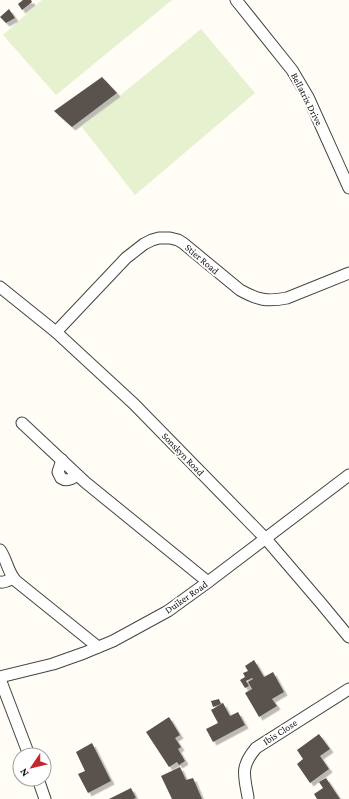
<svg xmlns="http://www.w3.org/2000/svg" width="349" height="799" font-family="'Crimson Pro',serif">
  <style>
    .pitch { fill: #e6f2cf }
    .building { fill: #5a524d; filter: url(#shadow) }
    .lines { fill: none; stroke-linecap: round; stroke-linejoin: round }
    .street-casing { stroke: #444; stroke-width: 13 }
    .street { stroke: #fff; stroke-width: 11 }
    .labels { text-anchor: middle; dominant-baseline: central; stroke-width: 4; stroke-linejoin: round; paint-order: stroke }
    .street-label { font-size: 10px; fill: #111; stroke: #fff }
  </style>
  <defs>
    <filter id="shadow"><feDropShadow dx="3.5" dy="3.5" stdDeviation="0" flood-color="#0004"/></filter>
  </defs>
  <rect width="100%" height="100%" fill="#fffdf5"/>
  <g class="pitch">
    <polygon points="42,0 172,0 56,95 3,35"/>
    <polygon points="201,29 255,93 135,195 82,127"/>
  </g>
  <g class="building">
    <polygon points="23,0 31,0 32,2 22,10 18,4"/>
    <polygon points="9,9 15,18 6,23 0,17"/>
    <polygon points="102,77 117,93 72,127 54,111"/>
    <polygon points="254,660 264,677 273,672 284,692 272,699 277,706 259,717 245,693 252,689 248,682 253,679 252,678 246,681 249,686 245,688 240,680 245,677 243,673 248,671 245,666"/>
    <polygon points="219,699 221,704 213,707 211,701"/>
    <polygon points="223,703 230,716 238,712 245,725 213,742 206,729 218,723 211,710"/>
    <polygon points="169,717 180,735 175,738 181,747 178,749 185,761 179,765 177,762 169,767 146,732"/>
    <polygon points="319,734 330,749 320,756 329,769 310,783 297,764 303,759 297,750"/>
    <polygon points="92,743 111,781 88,793 78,774 85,771 76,752"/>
    <polygon points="180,767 186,780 193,778 202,799 172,799 161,776"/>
    <polygon points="326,778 340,799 317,799 314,794 323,788 319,782"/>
    <polygon points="131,788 136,798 133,799 109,799"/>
  </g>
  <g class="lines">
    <defs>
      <g id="street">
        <polyline points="236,0 292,70 308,97 349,188"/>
        <polyline points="0,287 56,332 134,404 266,539 320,602 349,637"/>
        <path d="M 56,332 L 126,258 L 144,244 L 152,240 L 159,238 L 170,238 L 178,240 L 183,243 L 240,290 C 258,300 267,302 287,298 L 349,273"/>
        <polyline points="22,423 85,482 208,582"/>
        <path d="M 62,460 L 58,472 L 61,478 C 67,482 72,479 77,475"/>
        <path d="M 0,550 C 7,560 8,573 16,581 L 98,647"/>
        <path d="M 0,582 C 5,583 9,580 13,578"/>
        <polyline points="0,677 53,664 84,653 113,641 168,611 208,582 349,475"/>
        <polyline points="0,679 29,755"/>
        <polyline points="38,779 45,799"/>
        <path d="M 248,797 C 244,775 240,767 256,748 L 349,689"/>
      </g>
    </defs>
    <use href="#street" class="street-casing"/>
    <use href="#street" class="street"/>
  </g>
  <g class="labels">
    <g class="street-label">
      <text transform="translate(307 99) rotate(63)">Bellatrix Drive</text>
      <text transform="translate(202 259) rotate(40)">Stier Road</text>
      <text transform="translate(183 454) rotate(46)">Sonskyn Road</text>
      <text transform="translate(186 597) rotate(-35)">Duiker Road</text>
      <text transform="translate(280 732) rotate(-33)">Ibis Close</text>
    </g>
  </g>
  <g transform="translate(32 767) rotate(235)"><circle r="19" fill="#ffffff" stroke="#a0a0a0"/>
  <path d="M0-3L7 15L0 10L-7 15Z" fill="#c4262e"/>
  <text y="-6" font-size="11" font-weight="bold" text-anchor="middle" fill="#111111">N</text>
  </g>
</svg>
